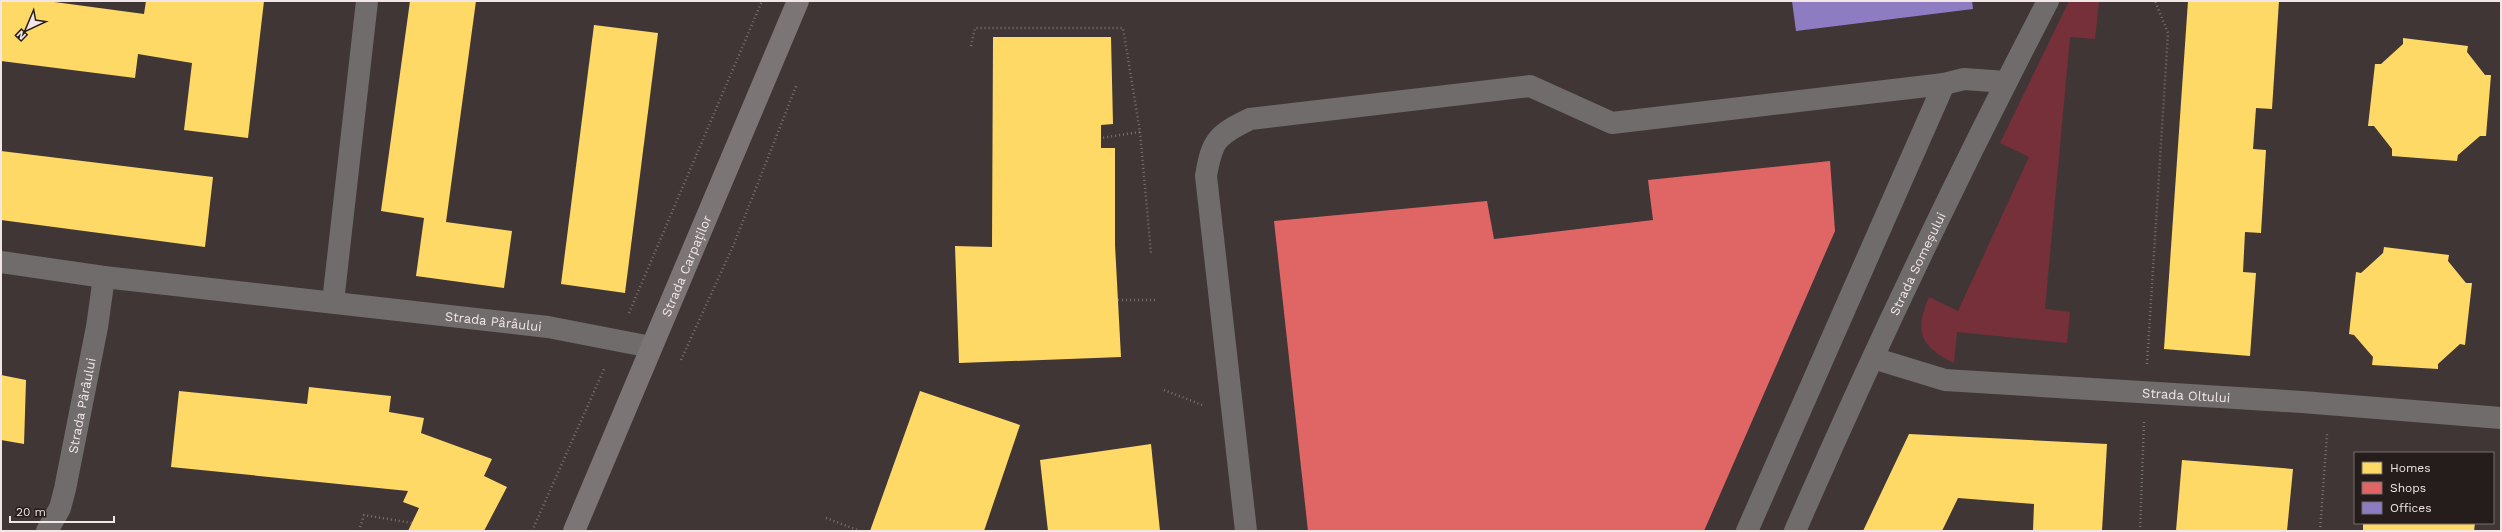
<svg xmlns="http://www.w3.org/2000/svg" width="2502" height="532" font-family="'Work Sans',sans-serif">
  <style>
    .green { fill: #763039 }
    .homes { fill: #ffd966 }
    .shops { fill: #e06666 }
    .offices { fill: #8e7cc3 }
    .lines { fill: none; stroke-linecap: round; stroke-linejoin: round }
    .path { stroke: #777272; stroke-width: 2.5; stroke-dasharray: 1 3; stroke-linecap: butt }
    .minor { stroke: #706c6c; stroke-width: 22 }
    .major { stroke: #7c7575; stroke-width: 22 }
    .labels { text-anchor: middle; dominant-baseline: central; stroke-width: 4; stroke-linejoin: round; paint-order: stroke }
    .street-label { font-size: 13px; fill: #f2e6e6; stroke: #251c1c }
  </style>
  <rect width="100%" height="100%" fill="#403636"/>
  <path class="green" d="M 2069,1 L 2099,1 L 2095,39 L 2070,37 L 2045,309 L 2070,312 L 2067,343 L 1957,332 L 1954,363 C 1920,346 1914,332 1929,297 L 1958,311 L 2029,157 L 2000,143 Z"/>
  <g class="homes">
    <polygon points="1,1 47,1 144,14 146,1 264,1 248,138 184,130 192,63 138,54 135,78 1,61"/>
    <polygon points="410,1 476,1 446,222 512,231 504,288 416,276 424,218 381,211"/>
    <polygon points="2188,1 2279,1 2272,109 2256,108 2253,149 2266,150 2261,233 2245,232 2243,272 2256,273 2250,356 2164,349"/>
    <polygon points="594,25 658,33 625,293 561,284"/>
    <polygon points="993,37 1111,37 1113,124 1101,125 1101,148 1115,148 1115,245 1121,357 959,363 955,246 992,247"/>
    <polygon points="2403,38 2468,46 2467,52 2485,75 2491,75 2486,136 2480,136 2458,155 2457,161 2392,156 2392,149 2374,126 2368,126 2375,64 2381,64 2403,44"/>
    <polygon points="1,151 213,177 205,247 1,220"/>
    <polygon points="2384,247 2449,255 2448,261 2466,283 2472,283 2465,345 2460,344 2438,364 2438,369 2372,365 2373,357 2354,335 2349,334 2356,272 2361,273 2383,253"/>
    <polygon points="1,375 26,380 24,444 1,440"/>
    <polygon points="309,387 391,396 389,412 424,418 421,433 492,459 484,476 507,487 484,531 408,531 419,508 403,502 408,491 171,467 179,391 307,404"/>
    <polygon points="920,391 1020,425 984,531 870,531"/>
    <polygon points="1909,434 2107,444 2102,531 2033,531 2034,504 1958,498 1942,531 1863,531"/>
    <polygon points="1151,444 1160,531 1048,531 1040,460"/>
    <polygon points="2182,460 2293,469 2287,531 2176,531"/>
    <polygon points="2363,523 2475,523 2474,531 2363,531"/>
  </g>
  <polygon class="shops" points="1830,161 1835,231 1704,531 1308,531 1274,221 1487,201 1494,239 1653,220 1648,180"/>
  <polygon class="offices" points="1792,1 1972,1 1973,9 1796,31"/>
  <g class="lines">
    <g class="path">
      <polyline points="971,46 975,28 1123,28 1140,132 1101,138"/>
      <polyline points="1140,132 1151,253"/>
      <polyline points="1118,300 1155,300"/>
      <polyline points="629,313 762,1"/>
      <polyline points="681,360 734,244 797,84"/>
      <polyline points="2147,364 2168,33 2155,1"/>
      <polyline points="1164,390 1202,405"/>
      <polyline points="826,518 860,531"/>
      <polyline points="359,531 364,515 412,523"/>
      <polyline points="532,531 605,367"/>
      <polyline points="2140,531 2144,422"/>
      <polyline points="2320,531 2327,434"/>
    </g>
    <g class="minor">
      <path id="s1" d="M 1,262 L 104,277 L 548,327 L 651,347"/>
      <polyline points="333,302 367,1"/>
      <path id="s2" d="M 1873,358 L 1945,380 L 2302,402 L 2501,418"/>
      <path id="s3" d="M 47,531 L 60,508 L 65,489 L 97,327 L 104,277"/>
      <path d="M 1246,531 L 1206,176 C 1212,140 1217,135 1250,119 L 1530,86 L 1612,123 L 1944,84"/>
      <polyline points="1747,531 1944,84 1964,79 2006,82"/>
      <path id="s4" d="M 1795,531 C 1873,352 1958,174 2048,1"/>
    </g>
    <path class="major" id="s5" d="M 574,531 L 798,1"/>
  </g>
  <g class="labels">
    <g class="street-label">
      <text stroke="none"><textPath href="#s4" startOffset="294">Strada Someșului</textPath></text>
      <text stroke="none"><textPath href="#s5" startOffset="288">Strada Carpaților</textPath></text>
      <text stroke="none"><textPath href="#s1" startOffset="496">Strada Pârâului</textPath></text>
      <text stroke="none"><textPath href="#s2" startOffset="317">Strada Oltului</textPath></text>
      <text stroke="none"><textPath href="#s3" startOffset="131">Strada Pârâului</textPath></text>
    </g>
  </g>
  <rect width="2502" height="532" fill="none" stroke="#f2e6e6" stroke-width="4"/>
  <rect x="2354" y="452" width="140" height="72" fill="#251c1c" stroke="#776d6d"/>
  <rect x="2362" y="462" width="20" height="12" fill="#ffd966" stroke="#776d6d"/>
  <text x="2390" y="472" font-size="12" fill="#f2e6e6">Homes</text>
  <rect x="2362" y="482" width="20" height="12" fill="#e06666" stroke="#776d6d"/>
  <text x="2390" y="492" font-size="12" fill="#f2e6e6">Shops</text>
  <rect x="2362" y="502" width="20" height="12" fill="#8e7cc3" stroke="#776d6d"/>
  <text x="2390" y="512" font-size="12" fill="#f2e6e6">Offices</text>
  <g transform="translate(28 28) rotate(224)" stroke="#251c1c" stroke-width="3" paint-order="stroke">
  <path d="M0-3L7 15L0 10L-7 15Z" fill="#f2e6e6"/>
  <text y="-6" font-size="11" font-weight="bold" text-anchor="middle" fill="#f2e6e6">N</text>
  </g>
  <path d="M10 516v6h104v-6" fill="none" stroke="#f2e6e6" stroke-width="2"/>
  <text x="16" y="516" font-size="12" fill="#f2e6e6" stroke="#251c1c" stroke-width="3" paint-order="stroke">20 m</text>
</svg>
